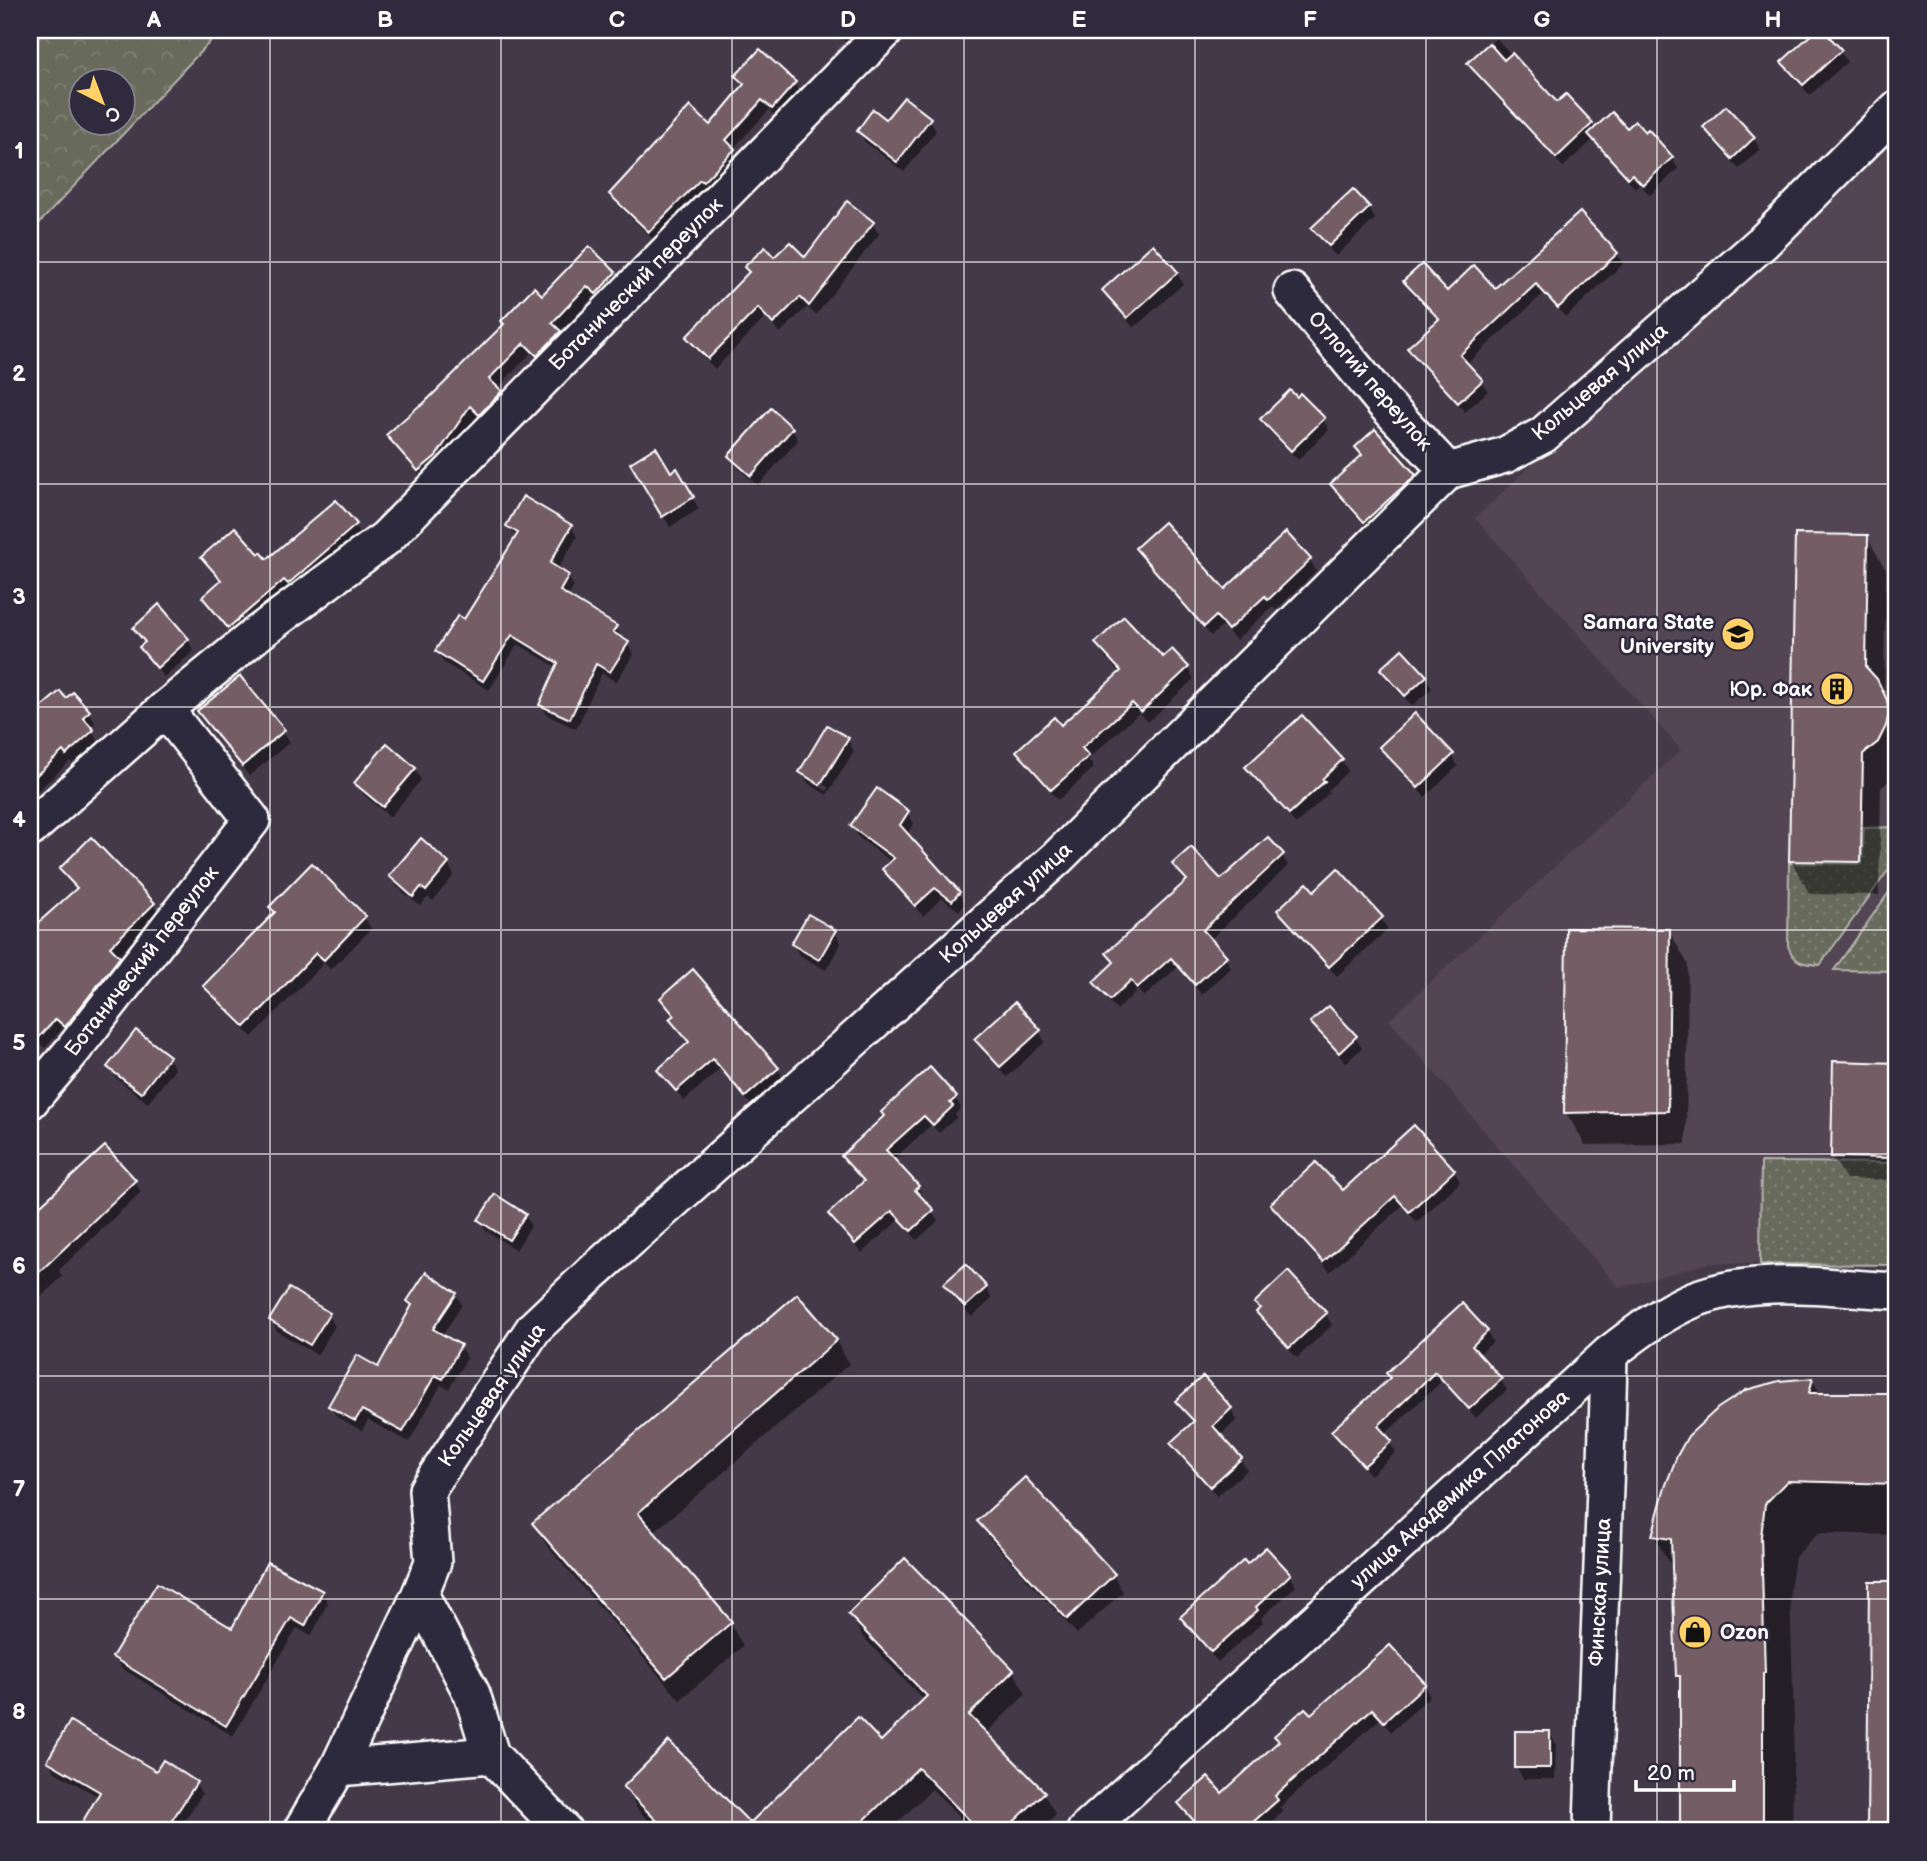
<svg xmlns="http://www.w3.org/2000/svg" width="1927" height="1861" font-family="'Balsamiq Sans',sans-serif">
  <style>
    .built { fill: #534452 }
    .grass { fill: url(#grass-dots); stroke: #b3b4ae; stroke-width: 2 }
    .park { fill: url(#park-crowns); stroke: #b3b4ae; stroke-width: 2; fill-rule: evenodd }
    .shadow { fill: #0007; fill-rule: evenodd }
    .building { fill: #755d66; stroke: #fff; stroke-width: 2 }
    .lines { fill: none; stroke-linecap: round; stroke-linejoin: round }
    .street-casing { stroke: #fff; stroke-width: 40 }
    .street { stroke: #2f2a3d; stroke-width: 35 }
    .grid { fill: none; stroke: #fff; stroke-width: 2; stroke-opacity: 0.55 }
    .labels { text-anchor: middle; dominant-baseline: central; stroke-width: 5; stroke-linejoin: round; paint-order: stroke }
    .street-label { font-size: 21px; fill: #fff; stroke: #2f2a3d }
    .poi-label { font-size: 21px; font-weight: bold; fill: #fff; stroke: #2f2a3d; text-anchor: end }
    .neatline { fill: none; stroke: #fff; stroke-width: 2.5 }
    .grid-label { font-size: 23px; text-anchor: middle; font-weight: bold; fill: #fff }
  </style>
  <defs>
    <pattern id="grass-dots" width="8" height="8" patternUnits="userSpaceOnUse" patternTransform="scale(1.75)"><rect width="8" height="8" fill="#676a5c"/><path d="M2 2h.1M6 6h.1" fill="none" stroke="#7e8074" stroke-width="1.8" stroke-linecap="round"/></pattern>
    <pattern id="park-crowns" width="20" height="18" patternUnits="userSpaceOnUse" patternTransform="scale(1.75)"><rect width="20" height="18" fill="#676a5c"/><path d="M2 6a3 3 0 1 1 6 0M12 15a3 3 0 1 1 6 0" fill="none" stroke="#7e8074"/></pattern>
  </defs>
  <rect width="100%" height="100%" fill="#443949"/>
  <filter id="ink" filterUnits="userSpaceOnUse"><feTurbulence type="fractalNoise" baseFrequency=".0143" numOctaves="2"/><feDisplacementMap in="SourceGraphic" scale="14" xChannelSelector="R" yChannelSelector="G"/><feConvolveMatrix kernelMatrix="1 2 1 2 8 2 1 2 1" color-interpolation-filters="sRGB"/></filter>
  <g filter="url(#ink)">
    <polygon class="built" points="1897,123 1897,1265 1709,1263 1619,1288 1389,1020 1681,750 1475,518"/>
    <g class="grass">
      <path d="M 1897,827 L 1897,858 L 1820,965 C 1803,964 1794,963 1788,946 L 1789,863 L 1862,864 L 1864,828 Z"/>
      <polygon points="1897,881 1897,971 1834,970"/>
      <polygon points="1761,1162 1897,1163 1897,1265 1760,1264"/>
    </g>
    <path class="park" d="M 30,30 L 221,30 L 30,233 ZM 80,80 L 122,80 L 122,122 L 80,122 Z"/>
    <g class="shadow">
      <polygon points="831,30 859,30 847,43"/>
      <polygon points="1818,30 1821,30 1840,51 1847,62 1810,95 1789,73 1783,62"/>
      <polygon points="1496,38 1557,104 1592,124 1595,130 1627,131 1672,158 1678,169 1650,195 1639,184 1635,188 1593,140 1563,167 1475,74 1469,63"/>
      <polygon points="760,52 795,84 801,95 779,119 769,110 733,149 740,161 656,242 618,205 611,194 710,127 743,87 737,76"/>
      <polygon points="904,100 930,120 936,131 904,172 865,142 859,131 887,122"/>
      <polygon points="1726,108 1754,138 1760,149 1739,169 1711,139 1705,128"/>
      <polygon points="1353,192 1369,208 1375,219 1336,256 1320,239 1314,228"/>
      <polygon points="872,223 879,234 816,315 807,307 780,333 765,318 715,369 694,348 688,337 750,274 746,267 774,259 805,260"/>
      <polygon points="589,248 615,273 621,284 603,304 594,296 560,332 566,343 544,366 531,353 497,389 507,403 486,425 477,416 442,467 425,481 395,446 388,435 421,409 542,297"/>
      <polygon points="1617,254 1623,264 1566,317 1543,294 1467,364 1488,391 1465,412 1415,359 1409,348 1439,321 1411,292 1405,282 1447,293 1495,291"/>
      <polygon points="1177,273 1183,284 1134,328 1110,301 1104,290"/>
      <polygon points="771,411 792,429 798,440 758,486 737,467 731,456"/>
      <polygon points="1323,419 1329,430 1298,460 1269,431 1263,420"/>
      <polygon points="1357,447 1414,476 1421,487 1371,532 1338,496 1332,485 1363,457"/>
      <polygon points="632,463 670,475 677,471 699,509 670,527"/>
      <polygon points="336,502 362,536 236,638 210,608 204,597 221,582 203,557 267,561"/>
      <polygon points="508,526 571,526 577,537 557,570 568,576 574,587 567,598 615,627 634,654 616,682 602,673 576,729 547,715 541,705 558,668 518,644 489,690 443,662 437,651 465,622 517,538"/>
      <polygon points="1286,534 1310,560 1316,571 1276,610 1273,606 1236,640 1223,626 1211,636 1144,559 1138,548 1225,592"/>
      <polygon points="1867,537 1886,570 1884,695 1897,717 1897,774 1881,788 1879,895 1810,894 1791,861"/>
      <polygon points="159,607 188,640 194,651 164,677 148,658 142,647 146,644 135,628"/>
      <polygon points="1097,644 1163,660 1172,651 1188,668 1194,679 1148,722 1139,713 1088,759 1094,768 1058,800 1024,762 1018,752 1061,728 1121,674 1103,655"/>
      <polygon points="1382,670 1425,677 1432,688 1412,706 1388,681"/>
      <polygon points="240,678 290,742 249,776 199,711"/>
      <polygon points="66,701 89,712 95,723 90,728 99,742 73,764 70,761 30,798 30,727"/>
      <polygon points="1302,718 1342,760 1348,771 1328,790 1329,793 1296,824 1254,778 1248,767"/>
      <path d="M 847,739 L 854,751 L 827,795 L 808,783 L 801,772 ZM 808,775 L 829,788 L 827,791 L 808,779 Z"/>
      <polygon points="1381,747 1452,755 1458,766 1425,797 1388,758"/>
      <polygon points="415,769 421,780 390,817 363,794 356,783"/>
      <polygon points="908,813 914,824 906,835 959,893 965,904 959,911 942,898 923,916 891,880 884,869 892,862 858,837 852,826"/>
      <polygon points="1282,855 1288,866 1210,940 1225,957 1231,968 1202,995 1178,967 1144,997 1138,990 1117,1010 1101,993 1095,982 1114,964 1108,954 1187,883 1174,865 1221,882"/>
      <polygon points="448,864 454,875 433,901 428,897 420,906 397,887 391,876"/>
      <polygon points="312,866 365,918 371,929 331,970 324,963 252,1037 212,997 205,986 275,914 271,907"/>
      <polygon points="61,869 153,904 159,914 117,956 125,969 72,1036 63,1028 45,1048 30,1034 30,933 77,890"/>
      <polygon points="1280,910 1381,918 1388,929 1337,976 1286,921"/>
      <polygon points="1669,931 1688,964 1686,1144 1585,1145 1566,1112"/>
      <polygon points="835,932 841,943 826,970 799,955 793,944"/>
      <polygon points="662,998 778,1069 784,1080 753,1107 720,1069 684,1101 660,1070 690,1044 678,1031 672,1020 675,1017"/>
      <polygon points="1313,1023 1355,1037 1362,1048 1346,1063 1319,1034"/>
      <polygon points="1039,1031 1045,1042 1007,1077 983,1051 977,1040"/>
      <polygon points="136,1033 169,1058 175,1069 148,1103 116,1078 109,1067"/>
      <polygon points="1835,1063 1897,1064 1897,1180 1846,1179 1832,1156"/>
      <polygon points="955,1098 961,1108 955,1114 957,1117 939,1133 931,1125 893,1160 918,1187 924,1197 922,1199 938,1221 917,1240 899,1220 862,1253 836,1225 830,1215 864,1183 843,1157"/>
      <polygon points="1414,1127 1454,1171 1460,1182 1417,1222 1402,1206 1330,1272 1278,1215 1272,1204 1343,1193"/>
      <polygon points="104,1149 135,1181 141,1192 59,1270 62,1277 31,1306 30,1217"/>
      <polygon points="525,1215 531,1226 516,1250 486,1231 480,1220"/>
      <polygon points="966,1266 986,1288 992,1299 972,1317 952,1296 946,1285"/>
      <polygon points="1288,1274 1326,1314 1332,1325 1297,1358 1264,1323 1256,1303"/>
      <polygon points="456,1294 462,1305 442,1336 460,1347 467,1358 449,1389 441,1385 409,1442 368,1420 362,1431 337,1417 330,1406 379,1369 413,1308 409,1301"/>
      <polygon points="797,1296 836,1341 849,1364 653,1533 730,1623 743,1646 680,1700 547,1546 534,1524"/>
      <polygon points="328,1315 335,1326 317,1355 277,1331 271,1320"/>
      <polygon points="1487,1332 1493,1342 1478,1355 1501,1380 1507,1390 1476,1418 1442,1381 1384,1435 1396,1452 1371,1475 1339,1441 1334,1431 1391,1379"/>
      <polygon points="1203,1378 1231,1409 1237,1420 1220,1436 1240,1459 1247,1470 1217,1496 1179,1455 1173,1444 1194,1423 1178,1401"/>
      <polygon points="1812,1379 1821,1395 1897,1395 1897,1535 1818,1533 1795,1557 1790,1590 1794,1725 1792,1831 1682,1831 1682,1684 1677,1676 1674,1571 1654,1536"/>
      <polygon points="979,1521 1113,1575 1123,1592 1077,1634 989,1538"/>
      <polygon points="905,1561 1013,1671 1026,1694 985,1734 1043,1793 1056,1815 1040,1831 973,1831 932,1789 889,1831 659,1831 638,1810 625,1787 750,1826 881,1743 925,1701 863,1637 850,1615"/>
      <polygon points="1247,1566 1290,1575 1296,1586 1261,1618 1263,1622 1218,1662 1188,1628 1182,1617"/>
      <polygon points="1871,1582 1897,1582 1897,1831 1869,1831"/>
      <polygon points="322,1592 328,1603 311,1636 297,1628 233,1736 121,1668 114,1657 233,1631"/>
      <polygon points="1424,1685 1430,1696 1391,1732 1380,1719 1280,1807 1283,1812 1261,1831 1184,1831 1194,1822 1180,1803 1222,1795 1280,1743 1276,1737 1311,1717"/>
      <polygon points="1549,1733 1556,1744 1555,1779 1523,1779 1517,1768"/>
      <polygon points="49,1761 156,1773 195,1783 202,1794 178,1831 79,1831 99,1797 55,1772"/>
      <polygon points="1353,1829 1404,1829 1405,1831 1353,1831"/>
      <polygon points="1468,1829 1495,1830 1496,1831 1467,1831"/>
    </g>
    <g class="building">
      <polygon points="1816,30 1823,30 1842,50 1803,85 1781,62"/>
      <polygon points="1489,43 1504,60 1512,53 1557,102 1566,94 1593,123 1556,158 1467,63"/>
      <polygon points="760,49 796,82 772,109 762,100 726,140 735,149 703,182 700,180 649,232 609,194 690,106 710,125 744,84 735,76"/>
      <polygon points="904,97 931,118 897,162 857,131 873,109 886,119"/>
      <polygon points="1726,106 1755,137 1732,159 1703,127"/>
      <polygon points="1612,112 1627,128 1635,121 1645,132 1648,129 1673,157 1643,185 1632,174 1628,178 1588,134"/>
      <polygon points="1353,189 1370,207 1329,246 1311,228"/>
      <polygon points="847,201 874,222 809,306 800,297 773,324 758,308 708,359 686,337 749,272 744,267 765,247 774,257 790,242 805,257"/>
      <polygon points="1580,212 1618,253 1558,308 1536,284 1460,355 1483,380 1458,403 1407,348 1439,319 1403,281 1422,264 1447,291 1474,265 1495,288"/>
      <polygon points="1153,244 1178,272 1127,318 1102,290"/>
      <polygon points="589,246 616,272 596,294 587,286 552,323 561,331 537,356 524,343 489,379 502,391 479,415 470,406 436,456 418,471 386,435 420,405 421,406 504,324 501,321 534,287 542,295"/>
      <polygon points="1290,390 1297,397 1300,393 1325,418 1291,451 1260,419"/>
      <polygon points="771,408 793,428 751,476 728,456"/>
      <polygon points="1375,429 1416,475 1364,522 1330,484 1362,455 1355,447"/>
      <polygon points="656,447 671,472 677,468 694,497 662,517 630,463"/>
      <polygon points="523,496 572,525 550,563 569,575 560,591 617,626 613,632 629,642 610,672 596,664 570,719 539,705 558,663 512,635 483,681 435,651 458,615 464,619 518,533 506,526"/>
      <polygon points="336,500 357,524 288,584 284,580 228,628 202,597 221,580 201,557 235,527 259,554 261,552 267,559"/>
      <polygon points="1164,522 1225,589 1286,532 1311,559 1268,600 1265,596 1228,630 1216,616 1204,627 1135,548"/>
      <polygon points="1795,534 1868,535 1866,667 1877,679 1887,700 1889,713 1886,726 1878,742 1863,754 1861,862 1789,861"/>
      <polygon points="159,604 189,639 157,668 139,647 145,642 133,628"/>
      <polygon points="1124,616 1163,657 1172,649 1189,667 1141,712 1132,703 1082,748 1089,756 1051,790 1016,751 1054,717 1061,725 1121,671 1095,643"/>
      <polygon points="1402,649 1427,676 1405,696 1380,669"/>
      <polygon points="240,676 285,730 242,766 197,711"/>
      <polygon points="60,691 66,698 73,692 90,711 83,717 94,730 66,755 63,751 30,781 30,717"/>
      <polygon points="1415,713 1454,754 1418,788 1379,747"/>
      <polygon points="1302,715 1343,759 1322,779 1325,781 1289,814 1245,767"/>
      <polygon points="827,725 849,738 820,785 799,772"/>
      <polygon points="387,743 416,768 383,807 354,783"/>
      <polygon points="877,788 909,811 900,825 960,892 952,901 935,888 915,906 882,869 894,858 850,826"/>
      <polygon points="91,837 155,903 110,947 120,957 65,1027 56,1019 30,1047 30,930 77,888 59,869"/>
      <polygon points="1268,837 1284,854 1203,930 1227,956 1195,985 1171,958 1137,988 1131,980 1110,1000 1093,982 1114,962 1106,953 1187,880 1172,864 1191,847 1221,879"/>
      <polygon points="421,838 449,863 426,891 421,887 413,897 389,876"/>
      <polygon points="312,863 366,916 324,960 316,953 245,1027 203,986 275,912 269,907"/>
      <polygon points="1338,868 1383,917 1329,967 1277,910 1307,883 1314,891"/>
      <polygon points="808,914 836,930 819,960 791,944"/>
      <polygon points="1566,928 1670,929 1668,1111 1564,1113"/>
      <polygon points="693,969 779,1068 745,1097 713,1059 676,1091 657,1070 689,1042 669,1019 674,1015 660,998"/>
      <polygon points="1015,1002 1041,1030 1000,1067 974,1039"/>
      <polygon points="1329,1006 1357,1036 1339,1053 1310,1022"/>
      <polygon points="136,1030 170,1056 141,1093 107,1067"/>
      <polygon points="1833,1061 1897,1063 1897,1158 1831,1157"/>
      <polygon points="930,1067 957,1097 950,1103 953,1106 933,1125 924,1116 886,1150 919,1186 915,1190 934,1210 911,1231 892,1211 855,1244 828,1214 864,1181 841,1156 884,1116 881,1112"/>
      <polygon points="1414,1125 1455,1170 1409,1212 1395,1196 1323,1262 1270,1204 1316,1162 1343,1190"/>
      <polygon points="105,1146 136,1180 30,1281 30,1215"/>
      <polygon points="495,1194 526,1214 509,1240 478,1220"/>
      <polygon points="966,1264 987,1287 965,1307 943,1284"/>
      <polygon points="1288,1271 1327,1313 1289,1348 1256,1312 1260,1308 1254,1303"/>
      <polygon points="426,1272 457,1293 433,1329 461,1345 443,1379 435,1375 403,1432 362,1410 355,1421 328,1406 357,1355 378,1367 412,1305 407,1301"/>
      <polygon points="289,1288 330,1313 310,1345 269,1320"/>
      <polygon points="797,1294 837,1340 638,1513 732,1622 666,1678 532,1523"/>
      <polygon points="1462,1303 1488,1331 1472,1346 1502,1379 1469,1409 1435,1372 1378,1426 1392,1441 1364,1466 1331,1431 1390,1378 1386,1373"/>
      <polygon points="1203,1376 1232,1408 1213,1426 1242,1458 1210,1487 1170,1443 1194,1421 1175,1401"/>
      <polygon points="1813,1378 1809,1393 1897,1393 1897,1484 1787,1481 1765,1504 1761,1536 1765,1673 1763,1673 1763,1831 1680,1831 1680,1676 1676,1676 1671,1539 1652,1536 1664,1490 1677,1456 1688,1436 1718,1408 1746,1390 1779,1381"/>
      <polygon points="1025,1477 1115,1574 1067,1619 977,1521"/>
      <polygon points="1266,1547 1291,1574 1256,1607 1258,1610 1211,1652 1180,1617 1244,1560 1247,1564"/>
      <polygon points="905,1558 1014,1670 969,1715 1045,1792 1004,1831 980,1831 918,1768 853,1831 667,1831 623,1787 669,1741 750,1823 858,1717 881,1741 927,1696 848,1614"/>
      <polygon points="267,1562 323,1591 305,1626 291,1618 226,1726 112,1657 157,1583 232,1628"/>
      <polygon points="1869,1581 1897,1581 1897,1831 1867,1831"/>
      <polygon points="1390,1645 1426,1684 1384,1722 1372,1709 1275,1796 1278,1800 1243,1831 1203,1831 1178,1803 1208,1777 1222,1793 1279,1741 1274,1736 1305,1708 1311,1714"/>
      <polygon points="70,1721 156,1771 163,1760 197,1782 165,1831 77,1831 100,1792 47,1761"/>
      <rect x="1515" y="1731" width="35" height="37"/>
    </g>
    <g class="lines">
      <defs>
        <g id="street">
          <polyline points="1292,291 1384,403 1448,471"/>
          <polyline points="30,829 165,709 258,633 386,538 886,30"/>
          <polyline points="30,1101 73,1050 252,820 165,709"/>
          <polyline points="420,1594 472,1694 491,1755"/>
          <polyline points="338,1768 491,1755 564,1831"/>
          <polyline points="301,1831 338,1768 420,1594 433,1562 427,1490 534,1328 591,1274 1057,858 1448,471 1505,455 1543,435 1763,242 1897,109"/>
          <path d="M 1085,1831 L 1609,1354 C 1636,1333 1663,1312 1695,1299 C 1758,1275 1831,1288 1897,1291"/>
          <path d="M 1592,1831 C 1596,1672 1606,1513 1609,1354"/>
        </g>
      </defs>
      <use href="#street" class="street-casing"/>
      <use href="#street" class="street"/>
    </g>
  </g>
  <path class="grid" d="M 270,30 L 270,1831M 501,30 L 501,1831M 732,30 L 732,1831M 964,30 L 964,1831M 1195,30 L 1195,1831M 1426,30 L 1426,1831M 1657,30 L 1657,1831M 30,262 L 1897,262M 30,484 L 1897,484M 30,707 L 1897,707M 30,930 L 1897,930M 30,1154 L 1897,1154M 30,1376 L 1897,1376M 30,1599 L 1897,1599"/>
  <defs>
    <symbol id="university-disc" viewBox="-11 -11 22 22"><circle r="9.5" fill="#ffd166" stroke="#2f2a3d"/><path d="M0-5L7-2L0 1L-7-2ZM-4 1L0 2.5L4 1V4Q0 6-4 4Z" fill="#111"/></symbol>
    <symbol id="building-disc" viewBox="-11 -11 22 22"><circle r="9.5" fill="#ffd166" stroke="#2f2a3d"/><path d="M-4-6H4V6H1V3H-1V6H-4ZM-2.5-4.3h1.7v1.8h-1.7ZM.8-4.3h1.7v1.8H.8ZM-2.5-1h1.7V.8h-1.7ZM.8-1h1.7V.8H.8Z" fill="#111"/></symbol>
    <symbol id="shop-disc" viewBox="-11 -11 22 22"><circle r="9.5" fill="#ffd166" stroke="#2f2a3d"/><path d="M-5-2.5h2.3a2.7 3.5 0 0 1 5.4 0H5L5.5 6h-11ZM-1.5-2.5h3a1.5 2.3 0 0 0-3 0Z" fill="#111"/></symbol>
  </defs>
  <g fill-rule="evenodd">
    <use href="#university-disc" x="1719" y="615" width="38" height="38"/>
    <use href="#building-disc" x="1818" y="670" width="38" height="38"/>
    <use href="#shop-disc" x="1676" y="1613" width="38" height="38"/>
  </g>
  <g class="labels">
    <g class="street-label">
      <text transform="translate(636 284) rotate(-45)">Ботанический переулок</text>
      <text transform="translate(1370 381) rotate(49)">Отлогий переулок</text>
      <text transform="translate(1600 382) rotate(-40)">Кольцевая улица</text>
      <text transform="translate(1006 903) rotate(-42)">Кольцевая улица</text>
      <text transform="translate(142 961) rotate(-52)">Ботанический переулок</text>
      <text transform="translate(492 1395) rotate(-55)">Кольцевая улица</text>
      <text transform="translate(1460 1489) rotate(-42)">улица Академика Платонова</text>
      <text transform="translate(1600 1592) rotate(-87)">Финская улица</text>
    </g>
    <g class="poi-label">
      <text x="1714" y="622">Samara State<tspan x="1714" dy="24">University</tspan></text>
      <text x="1812" y="689">Юр. Фак</text>
      <text x="1720" y="1632" text-anchor="start">Ozon</text>
    </g>
  </g>
  <rect width="1927" height="1861" fill="none" stroke="#2f2a3d" stroke-width="77"/>
  <g transform="translate(102 102) rotate(138)"><circle r="33" fill="#2f2a3d" stroke="#827f8b" stroke-width="2"/>
  <path d="M0-5L12 26L0 18L-12 26Z" fill="#ffd166"/>
  <text y="-10" font-size="19" font-weight="bold" text-anchor="middle" fill="#ffffff">С</text>
  </g>
  <path d="M1636 1780v10h98v-10" fill="none" stroke="#ffffff" stroke-width="3.5"/>
  <text x="1647" y="1780" font-size="21" fill="#ffffff" stroke="#2f2a3d" stroke-width="5" paint-order="stroke">20 m</text>
  <rect x="38" y="38" width="1850" height="1784" class="neatline"/>
  <g class="grid-label">
    <text x="154" y="27">A</text>
    <text x="385" y="27">B</text>
    <text x="617" y="27">C</text>
    <text x="848" y="27">D</text>
    <text x="1079" y="27">E</text>
    <text x="1310" y="27">F</text>
    <text x="1542" y="27">G</text>
    <text x="1773" y="27">H</text>
    <text x="19" y="158">1</text>
    <text x="19" y="381">2</text>
    <text x="19" y="604">3</text>
    <text x="19" y="827">4</text>
    <text x="19" y="1050">5</text>
    <text x="19" y="1273">6</text>
    <text x="19" y="1496">7</text>
    <text x="19" y="1719">8</text>
  </g>
</svg>
